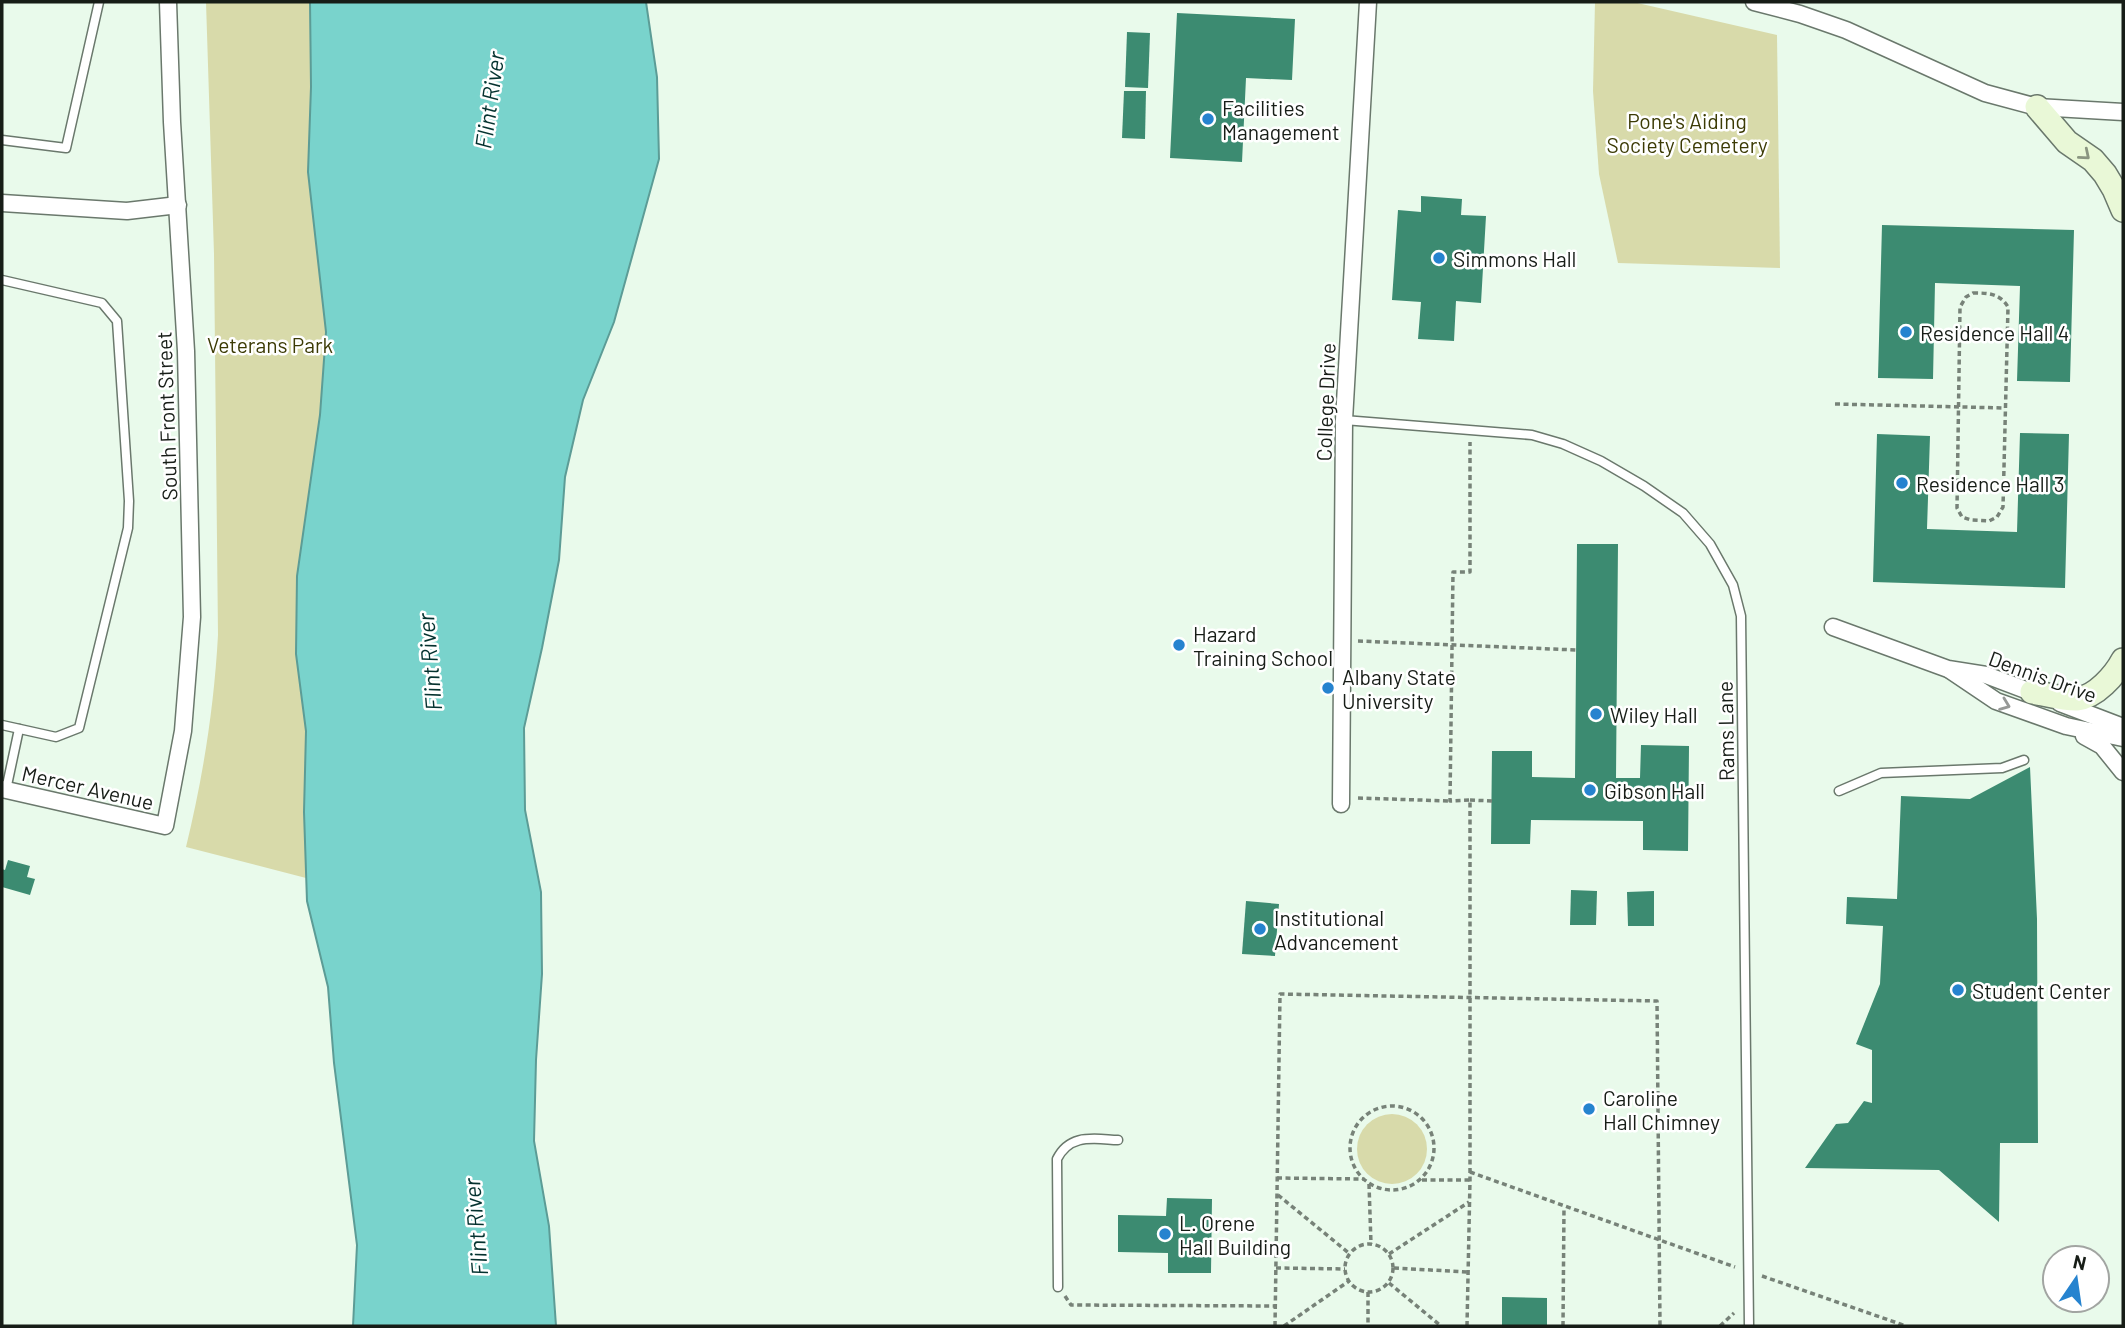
<svg xmlns="http://www.w3.org/2000/svg" width="2125" height="1328" font-family="Barlow,sans-serif">
  <style>
    .green { fill: #d8daaa }
    .water { fill: #79d3cc; stroke: #5c9c96; stroke-width: 2 }
    .building { fill: #3c8b71 }
    .lines { fill: none; stroke-linecap: round; stroke-linejoin: round }
    .lane-casing { stroke: #6a786c; stroke-width: 11 }
    .street-casing { stroke: #6a786c; stroke-width: 19 }
    .secondary-casing { stroke: #6a786c; stroke-width: 26 }
    .path { stroke: #778278; stroke-width: 3.5; stroke-dasharray: 5 3.5; stroke-linecap: butt }
    .lane { stroke: #fff; stroke-width: 8 }
    .street { stroke: #fff; stroke-width: 16 }
    .secondary { stroke: #e9f8d7; stroke-width: 23 }
    .oneway { stroke: #8a9581 }
    .oneway2 { stroke: #979997 }
    .poi-dot { fill: #2683cf; stroke: #fff; stroke-width: 2.5 }
    .labels { text-anchor: middle; dominant-baseline: central; stroke-width: 5; stroke-linejoin: round; paint-order: stroke }
    .poi-label { font-size: 21px; fill: #171d17; stroke: #fff; text-anchor: start }
    .park-label { font-size: 21px; fill: #3c3b05; stroke: #fff }
    .street-label { font-size: 21px; fill: #171d17; stroke: #fff }
    .water-label { font-size: 23px; font-style: italic; fill: #04322f; stroke: #fff }
  </style>
  <rect width="100%" height="100%" fill="#e9faeb"/>
  <g class="green">
    <path d="M 206,2 L 310,2 L 311,87 L 308,172 L 326,332 L 320,415 L 296,654 L 306,731 L 304,812 L 306,878 L 186,847 C 203,777 214,708 218,635 L 214,254 Z"/>
    <polygon points="1595,2 1633,2 1777,35 1780,268 1618,263 1599,174 1593,91"/>
    <circle cx="1392" cy="1149" r="35"/>
  </g>
  <polygon class="water" points="310,2 646,2 657,77 659,159 614,322 583,400 565,477 559,560 542,648 524,728 525,810 541,892 542,974 536,1060 534,1141 549,1226 556,1326 353,1326 357,1245 334,1063 328,987 307,901 304,812 306,731 296,654 297,576 320,415 326,332 308,172 311,87"/>
  <g class="building">
    <polygon points="1177,13 1295,19 1292,80 1246,78 1242,162 1170,158"/>
    <polygon points="1127,32 1150,33 1148,88 1125,87"/>
    <polygon points="1124,91 1146,91 1145,139 1122,138"/>
    <polygon points="1421,196 1462,199 1461,215 1486,216 1481,303 1456,301 1454,341 1418,339 1421,302 1392,300 1398,210 1421,212"/>
    <polygon points="1882,225 2074,230 2070,382 2017,381 2020,286 1935,283 1933,379 1878,378"/>
    <polygon points="2020,433 2069,434 2065,588 1873,582 1877,434 1930,436 1927,529 2017,532"/>
    <polygon points="1577,544 1618,544 1616,778 1640,778 1641,745 1689,746 1688,851 1643,850 1643,821 1531,820 1530,844 1491,844 1492,751 1532,751 1532,777 1575,778"/>
    <polygon points="2030,767 2037,919 2038,1143 2000,1143 1999,1222 1939,1170 1805,1168 1836,1124 1848,1123 1864,1101 1872,1103 1872,1050 1856,1044 1880,984 1883,926 1846,924 1847,897 1897,899 1901,796 1970,799"/>
    <polygon points="8,860 30,866 27,877 35,879 30,895 2,887 2,869 5,870"/>
    <polygon points="1571,890 1597,891 1596,925 1570,925"/>
    <polygon points="1654,891 1654,926 1628,926 1627,892"/>
    <polygon points="1246,901 1279,904 1275,956 1242,954"/>
    <polygon points="1167,1198 1212,1199 1211,1273 1168,1273 1168,1253 1118,1252 1118,1215 1166,1216"/>
    <polygon points="1502,1297 1547,1298 1547,1326 1502,1326"/>
  </g>
  <g class="lines">
    <defs>
      <g id="lane">
        <polyline points="2,140 66,148 99,2"/>
        <polyline points="2,280 102,303 117,321 129,501 128,528 79,728 56,737 2,725"/>
        <polyline points="1344,420 1532,435 1563,444 1601,461 1644,486 1683,513 1710,544 1733,585 1741,616 1749,1326"/>
        <polyline points="6,790 19,729"/>
        <polyline points="1839,791 1881,773 2002,768 2024,760"/>
        <path d="M 1058,1287 L 1057,1159 C 1070,1133 1094,1139 1118,1140"/>
      </g>
      <g id="street">
        <polyline points="1754,2 1800,14 1846,30 1985,93 2037,107 2123,112"/>
        <polyline points="2,203 127,211 178,205"/>
        <polyline points="1833,627 1948,669 1986,675 2039,695"/>
        <polyline points="1950,670 1996,701 2066,726 2123,738"/>
        <polyline points="2060,703 2123,727"/>
        <polyline points="2084,736 2102,746 2123,772"/>
        <polyline points="2,789 165,826 183,731 192,617 186,351 172,122 168,2"/>
        <polyline points="1341,804 1344,420 1368,2"/>
      </g>
      <g id="secondary">
        <polyline points="2037,107 2067,142 2093,160 2105,174 2114,189 2123,210"/>
        <path d="M 2032,692 C 2045,694 2066,700 2077,699 C 2096,697 2115,675 2123,660"/>
      </g>
    </defs>
    <use href="#lane" class="lane-casing"/>
    <use href="#street" class="street-casing"/>
    <use href="#secondary" class="secondary-casing"/>
    <g class="path">
      <path d="M 1973,293 C 1987,293 2000,293 2008,307 L 2003,507 L 1997,517 L 1989,521 L 1971,520 L 1962,517 L 1957,508 L 1960,307 L 1966,297 Z"/>
      <polyline points="1835,404 2005,408"/>
      <polyline points="1358,641 1576,650"/>
      <polyline points="1358,798 1450,801"/>
      <polyline points="1470,800 1492,801"/>
      <circle cx="1392" cy="1148" r="42"/>
      <polyline points="1470,1172 1735,1267"/>
      <polyline points="1277,1178 1363,1179"/>
      <polyline points="1422,1180 1470,1180"/>
      <polyline points="1369,1184 1371,1244"/>
      <polyline points="1278,1195 1350,1254"/>
      <circle cx="1369" cy="1268" r="24"/>
      <polyline points="1389,1254 1469,1202"/>
      <polyline points="1276,1268 1345,1269"/>
      <polyline points="1394,1268 1467,1272"/>
      <polyline points="1762,1276 1906,1326"/>
      <polyline points="1389,1283 1441,1326"/>
      <polyline points="1368,1292 1368,1326"/>
      <polyline points="1065,1296 1071,1305 1275,1306"/>
      <polyline points="1275,1326 1280,994 1657,1001 1660,1326"/>
      <polyline points="1284,1326 1349,1281"/>
      <polyline points="1467,1326 1470,1180 1470,800 1450,801 1453,572 1470,572 1470,442"/>
      <polyline points="1563,1326 1564,1207"/>
      <polyline points="1720,1326 1734,1313"/>
    </g>
    <use href="#lane" class="lane"/>
    <use href="#street" class="street"/>
    <use href="#secondary" class="secondary"/>
  </g>
  <defs><path id="oneway-chevron" d="M-2-3.5L2.5 0L-2 3.5" fill="none" stroke-width="1.6" stroke-linecap="round" stroke-linejoin="round" transform="scale(1.75)"/></defs>
  <use class="oneway" href="#oneway-chevron" transform="translate(2085 155) rotate(40)"/>
  <use class="oneway2" href="#oneway-chevron" transform="translate(2005 705) rotate(21)"/>
  <g class="poi-dot">
    <circle cx="1208" cy="119" r="7"/>
    <circle cx="1439" cy="258" r="7"/>
    <circle cx="1906" cy="332" r="7"/>
    <circle cx="1902" cy="483" r="7"/>
    <circle cx="1179" cy="645" r="7"/>
    <circle cx="1328" cy="688" r="7"/>
    <circle cx="1596" cy="714" r="7"/>
    <circle cx="1590" cy="790" r="7"/>
    <circle cx="1260" cy="929" r="7"/>
    <circle cx="1958" cy="990" r="7"/>
    <circle cx="1589" cy="1109" r="7"/>
    <circle cx="1165" cy="1234" r="7"/>
  </g>
  <g class="labels">
    <g class="poi-label">
      <text x="1222" y="107">Facilities<tspan x="1222" dy="24">Management</tspan></text>
      <text x="1453" y="258">Simmons Hall</text>
      <text x="1920" y="332">Residence Hall 4</text>
      <text x="1916" y="483">Residence Hall 3</text>
      <text x="1193" y="633">Hazard<tspan x="1193" dy="24">Training School</tspan></text>
      <text x="1342" y="676">Albany State<tspan x="1342" dy="24">University</tspan></text>
      <text x="1610" y="714">Wiley Hall</text>
      <text x="1604" y="790">Gibson Hall</text>
      <text x="1274" y="917">Institutional<tspan x="1274" dy="24">Advancement</tspan></text>
      <text x="1972" y="990">Student Center</text>
      <text x="1603" y="1097">Caroline<tspan x="1603" dy="24">Hall Chimney</tspan></text>
      <text x="1179" y="1222">L. Orene<tspan x="1179" dy="24">Hall Building</tspan></text>
    </g>
    <g class="park-label">
      <text x="1687" y="120">Pone's Aiding<tspan x="1687" dy="24">Society Cemetery</tspan></text>
      <text x="270" y="344">Veterans Park</text>
    </g>
    <g class="street-label">
      <text transform="translate(1325 402) rotate(-88)">College Drive</text>
      <text transform="translate(166 416) rotate(-92)">South Front Street</text>
      <text transform="translate(2043 676) rotate(20)">Dennis Drive</text>
      <text transform="translate(1725 731) rotate(-91)">Rams Lane</text>
      <text transform="translate(88 787) rotate(13)">Mercer Avenue</text>
    </g>
    <g class="water-label">
      <text transform="translate(489 100) rotate(-82)">Flint River</text>
      <text transform="translate(429 662) rotate(-95)">Flint River</text>
      <text transform="translate(475 1227) rotate(-95)">Flint River</text>
    </g>
  </g>
  <rect width="2125" height="1328" fill="none" stroke="#171d17" stroke-width="7"/>
  <g transform="translate(2076 1279) rotate(13)"><circle r="33" fill="#ffffff" stroke="#a2a5a2" stroke-width="2"/>
  <path d="M0-5L12 26L0 18L-12 26Z" fill="#2683cf"/>
  <text y="-10" font-size="19" font-weight="bold" text-anchor="middle" fill="#171d17">N</text>
  </g>
</svg>
